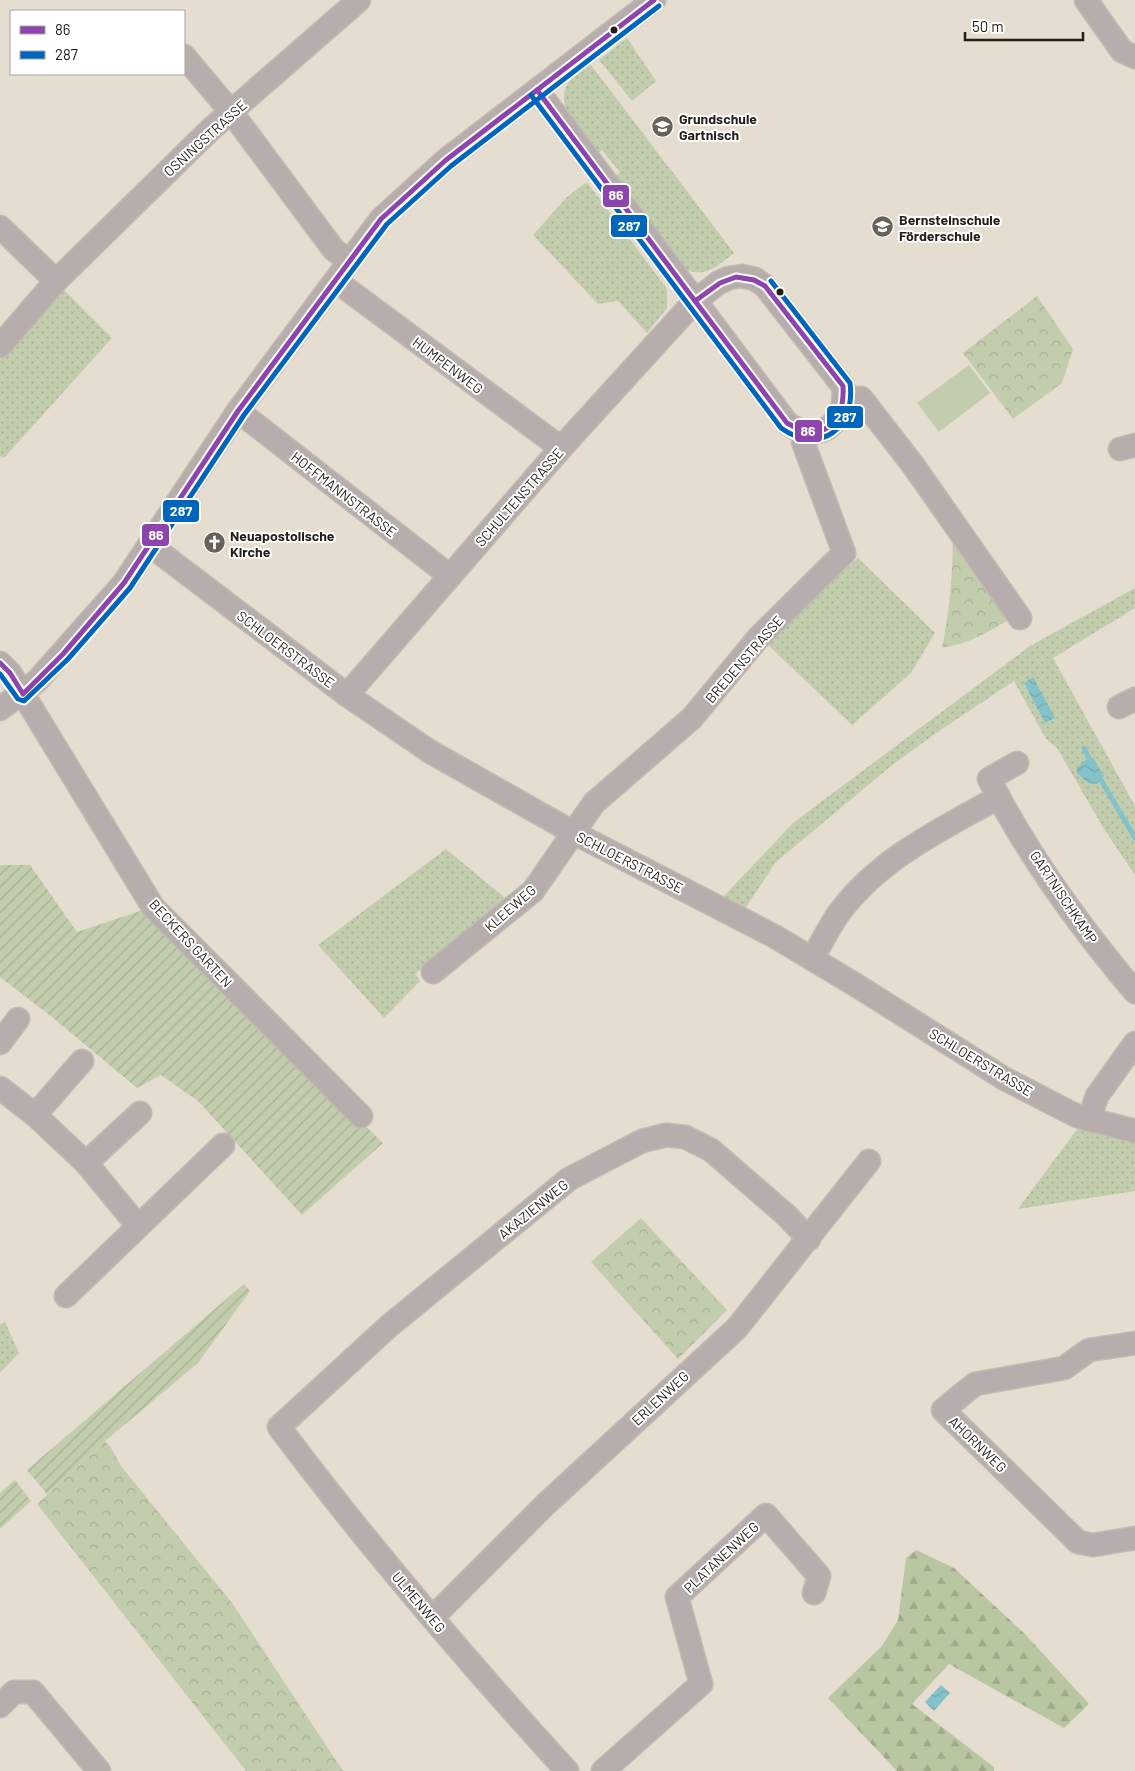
<svg xmlns="http://www.w3.org/2000/svg" width="1135" height="1771" font-family="Barlow,sans-serif">
  <style>
    .grass { fill: url(#grass-dots) }
    .forest { fill: url(#forest-firs) }
    .park { fill: url(#park-crowns) }
    .garden { fill: url(#garden-furrows) }
    .pitch { fill: #c1cdad }
    .water { fill: url(#water-waves) }
    .lines { fill: none; stroke-linecap: round; stroke-linejoin: round }
    .stream { stroke: #84c2c9; stroke-width: 5 }
    .minor-casing { stroke: #c1bab1; stroke-width: 25 }
    .minor { stroke: #b7adac; stroke-width: 22 }
    .bus-1-casing { stroke: #fff; stroke-width: 9 }
    .bus-2-casing { stroke: #fff; stroke-width: 9 }
    .bus-1 { stroke: #8e44ad; stroke-width: 5 }
    .bus-2 { stroke: #0065bd; stroke-width: 5 }
    .bus-dot { fill: #231e16; stroke: #fff; stroke-width: 2 }
    .labels { text-anchor: middle; dominant-baseline: central; stroke-width: 4; stroke-linejoin: round; paint-order: stroke }
    .poi-label { font-size: 14px; font-weight: bold; fill: #231e16; stroke: #fff; text-anchor: start }
    .street-label { font-size: 14px; fill: #231e16; stroke: #fff }
    .line-badge { stroke: #fff; stroke-width: 2 }
    .badge-label { font-size: 14px; text-anchor: middle; font-weight: bold; fill: #fff }
  </style>
  <defs>
    <pattern id="grass-dots" width="8" height="8" patternUnits="userSpaceOnUse" patternTransform="scale(1.25)"><rect width="8" height="8" fill="#c1cdad"/><path d="M2 2h.1M6 6h.1" fill="none" stroke="#a6b094" stroke-width="1.8" stroke-linecap="round"/></pattern>
    <pattern id="forest-firs" width="22" height="20" patternUnits="userSpaceOnUse" patternTransform="scale(1.25)"><rect width="22" height="20" fill="#b8c7a1"/><path d="M5 1l3.5 6h-7zM16 11l3.5 6h-7z" fill="#9eaa8a"/></pattern>
    <pattern id="park-crowns" width="20" height="18" patternUnits="userSpaceOnUse" patternTransform="scale(1.25)"><rect width="20" height="18" fill="#c1cdad"/><path d="M2 6a3 3 0 1 1 6 0M12 15a3 3 0 1 1 6 0" fill="none" stroke="#a6b094"/></pattern>
    <pattern id="garden-furrows" width="10" height="10" patternUnits="userSpaceOnUse" patternTransform="scale(1.25)"><rect width="10" height="10" fill="#c1cdad"/><path d="M-1 1l2-2M0 10L10 0M9 11l2-2" fill="none" stroke="#a6b094"/></pattern>
    <pattern id="water-waves" width="16" height="10" patternUnits="userSpaceOnUse" patternTransform="scale(1.25)"><rect width="16" height="10" fill="#84c2c9"/><path d="M0 5q4-4 8 0t8 0" fill="none" stroke="#72a6ac"/></pattern>
  </defs>
  <rect width="100%" height="100%" fill="#e6ddd1"/>
  <g class="grass">
    <polygon points="627,38 656,81 632,101 599,60"/>
    <path d="M 591,65 L 734,253 C 717,266 704,280 683,268 L 615,176 L 620,172 L 602,150 L 598,153 C 585,135 551,106 569,82 C 575,75 584,70 591,65 Z"/>
    <polygon points="587,182 667,289 667,308 647,333 618,301 598,304 533,235 568,196"/>
    <polygon points="60,286 112,338 4,458 0,456 0,360"/>
    <polygon points="858,558 935,633 911,673 852,725 765,642"/>
    <polygon points="1135,588 1135,608 1053,658 1135,806 1135,875 1104,829 1057,748 1046,739 1014,681 939,731 891,766 776,862 744,910 721,899 794,822 1030,646"/>
    <polygon points="446,849 510,902 415,974 420,981 384,1018 318,945"/>
    <polygon points="1078,1128 1135,1141 1135,1191 1018,1209"/>
    <polygon points="5,1322 19,1353 0,1373 0,1325"/>
  </g>
  <polygon class="forest" points="916,1550 954,1568 1026,1635 1089,1704 1064,1728 949,1664 912,1704 994,1767 994,1771 897,1771 828,1698 882,1646 898,1620 906,1558"/>
  <g class="park">
    <polygon points="1037,296 1073,349 1062,383 1013,419 963,353"/>
    <path d="M 953,531 L 1013,617 C 990,631 969,644 942,648 C 950,609 953,571 953,531 Z"/>
    <polygon points="641,1218 727,1310 678,1359 591,1262"/>
    <polygon points="105,1441 111,1448 121,1466 232,1603 343,1771 246,1771 37,1504"/>
  </g>
  <g class="garden">
    <polygon points="0,865 30,865 77,932 146,909 213,978 383,1143 302,1215 198,1101 161,1075 137,1088 52,1017 0,977"/>
    <polygon points="244,1284 250,1291 198,1363 105,1441 47,1494 27,1470"/>
    <polygon points="15,1480 31,1501 0,1529 0,1493"/>
  </g>
  <polygon class="pitch" points="969,365 990,393 939,432 917,403"/>
  <g class="water">
    <polygon points="1033,677 1055,718 1045,723 1024,683"/>
    <path d="M 1093,758 L 1104,776 L 1097,784 L 1088,783 L 1076,772 C 1080,763 1083,760 1093,758 Z"/>
    <polygon points="941,1685 950,1693 934,1711 925,1702"/>
  </g>
  <g class="lines">
    <g class="stream">
      <polyline points="1084,748 1091,763"/>
      <polyline points="1098,775 1135,838"/>
    </g>
    <defs>
      <g id="minor">
        <polyline points="1086,0 1122,51 1135,57"/>
        <polyline points="184,56 232,113 334,250 350,261"/>
        <polyline points="0,227 56,281"/>
        <polyline points="336,281 561,448"/>
        <polyline points="0,346 56,281 210,130 359,0"/>
        <polyline points="845,398 861,398 913,465 1020,618"/>
        <polyline points="238,411 450,576"/>
        <polyline points="1120,449 1135,445"/>
        <polyline points="151,546 347,695 429,751 574,833 774,936 859,987 1005,1079 1077,1116 1135,1131"/>
        <polyline points="0,663 10,673 23,694 153,907 361,1116"/>
        <path d="M 347,695 L 561,448 L 695,301 L 718,283 L 729,278 L 742,276 L 755,279 L 765,286 L 843,386 C 849,422 818,447 787,423 L 537,90"/>
        <polyline points="1119,707 1135,699"/>
        <polyline points="0,709 37,681 124,583 238,411 381,219 446,160 654,0"/>
        <path d="M 1017,763 L 989,779 C 1028,855 1080,927 1135,992"/>
        <path d="M 812,959 C 821,944 829,927 839,913 C 880,858 940,830 999,797"/>
        <polyline points="433,972 533,891 594,803 692,718 759,637 844,553 803,442 804,432"/>
        <polyline points="0,1043 18,1019"/>
        <polyline points="0,1088 35,1115 86,1163 138,1226"/>
        <polyline points="35,1115 82,1061"/>
        <polyline points="1089,1120 1097,1096 1135,1043"/>
        <polyline points="86,1163 140,1113"/>
        <polyline points="66,1296 223,1145"/>
        <polyline points="1135,1343 1089,1350 1064,1368 975,1384 943,1410 1078,1542 1093,1545 1135,1538"/>
        <polyline points="432,1618 546,1504 737,1328 869,1161"/>
        <polyline points="0,1706 14,1692 33,1692 99,1771"/>
        <path d="M 567,1771 C 466,1660 369,1547 279,1427 L 389,1326 L 569,1179 L 642,1141 L 666,1135 L 685,1137 L 711,1150 L 786,1215 L 809,1239"/>
        <polyline points="603,1771 701,1684 677,1597 766,1515 819,1576 814,1593"/>
      </g>
    </defs>
    <use href="#minor" class="minor-casing"/>
    <use href="#minor" class="minor"/>
    <defs>
      <g id="bus-1">
        <polyline points="537,90 695,301"/>
        <path d="M 736,277 L 754,280 L 765,286 L 843,386 C 845,424 822,444 787,423 L 695,301 L 720,283 Z"/>
        <polyline points="0,663 10,673 23,694 63,654 124,583 238,411 381,219 446,160 654,0"/>
      </g>
      <g id="bus-2">
        <path d="M 531,95 L 781,428 C 820,456 856,428 850,383 L 771,281"/>
        <polyline points="0,674 18,699 24,701 68,659 130,588 244,415 387,224 451,166 659,6"/>
      </g>
    </defs>
    <use href="#bus-1" class="bus-1-casing"/>
    <use href="#bus-2" class="bus-2-casing"/>
    <use href="#bus-1" class="bus-1"/>
    <use href="#bus-2" class="bus-2"/>
  </g>
  <defs>
    <symbol id="school-disc" viewBox="-11 -11 22 22"><circle r="9.5" fill="#676157" stroke="#fff"/><path d="M0-5L7-2L0 1L-7-2ZM-4 1L0 2.5L4 1V4Q0 6-4 4Z" fill="#fff"/></symbol>
    <symbol id="church-disc" viewBox="-11 -11 22 22"><circle r="9.5" fill="#676157" stroke="#fff"/><path d="M-1.2-6h2.4v3.5h3.3v2.4h-3.3V6h-2.4V-.1h-3.3v-2.4h3.3Z" fill="#fff"/></symbol>
  </defs>
  <g fill-rule="evenodd">
    <use href="#school-disc" x="650" y="114" width="25" height="25"/>
    <use href="#school-disc" x="870" y="214" width="25" height="25"/>
    <use href="#church-disc" x="202" y="530" width="25" height="25"/>
  </g>
  <g class="bus-dot">
    <circle cx="614" cy="30" r="4.5"/>
    <circle cx="780" cy="292" r="4.5"/>
  </g>
  <g class="labels">
    <g class="poi-label">
      <text x="679" y="118">Grundschule<tspan x="679" dy="16">Gartnisch</tspan></text>
      <text x="899" y="219">Bernsteinschule<tspan x="899" dy="16">Förderschule</tspan></text>
      <text x="230" y="535">Neuapostolische<tspan x="230" dy="16">Kirche</tspan></text>
    </g>
    <g class="street-label">
      <text transform="translate(205 138) rotate(-42)">OSNINGSTRASSE</text>
      <text transform="translate(448 365) rotate(37)">HUMPENWEG</text>
      <text transform="translate(344 494) rotate(38)">HOFFMANNSTRASSE</text>
      <text transform="translate(519 497) rotate(-49)">SCHULTENSTRASSE</text>
      <text transform="translate(286 649) rotate(37)">SCHLOERSTRASSE</text>
      <text transform="translate(744 659) rotate(-49)">BREDENSTRASSE</text>
      <text transform="translate(630 862) rotate(27)">SCHLOERSTRASSE</text>
      <text transform="translate(1064 897) rotate(56)">GARTNISCHKAMP</text>
      <text transform="translate(510 908) rotate(-41)">KLEEWEG</text>
      <text transform="translate(191 943) rotate(47)">BECKERS GARTEN</text>
      <text transform="translate(981 1062) rotate(31)">SCHLOERSTRASSE</text>
      <text transform="translate(533 1209) rotate(-39)">AKAZIENWEG</text>
      <text transform="translate(660 1398) rotate(-43)">ERLENWEG</text>
      <text transform="translate(978 1444) rotate(44)">AHORNWEG</text>
      <text transform="translate(721 1557) rotate(-43)">PLATANENWEG</text>
      <text transform="translate(419 1602) rotate(50)">ULMENWEG</text>
    </g>
  </g>
  <g class="line-badge">
    <rect x="602" y="184" width="28" height="24" rx="5" fill="#8e44ad"/>
    <rect x="610" y="214" width="38" height="24" rx="5" fill="#0065bd"/>
    <rect x="826" y="405" width="38" height="24" rx="5" fill="#0065bd"/>
    <rect x="794" y="419" width="29" height="24" rx="5" fill="#8e44ad"/>
    <rect x="162" y="499" width="38" height="24" rx="5" fill="#0065bd"/>
    <rect x="141" y="523" width="29" height="24" rx="5" fill="#8e44ad"/>
  </g>
  <g class="badge-label">
    <text x="616" y="200">86</text>
    <text x="629" y="231">287</text>
    <text x="845" y="422">287</text>
    <text x="808" y="436">86</text>
    <text x="181" y="516">287</text>
    <text x="156" y="540">86</text>
  </g>
  <rect x="10" y="10" width="175" height="65" fill="#ffffff" stroke="#a7a5a2"/>
  <rect x="20" y="26" width="25" height="8" fill="#8e44ad" stroke="#a7a5a2"/>
  <text x="55" y="35" font-size="15" fill="#231e16">86</text>
  <rect x="20" y="51" width="25" height="8" fill="#0065bd" stroke="#a7a5a2"/>
  <text x="55" y="60" font-size="15" fill="#231e16">287</text>
  <path d="M965 32v8h118v-8" fill="none" stroke="#231e16" stroke-width="2.5"/>
  <text x="972" y="32" font-size="15" fill="#231e16" stroke="#ffffff" stroke-width="4" paint-order="stroke">50 m</text>
</svg>
